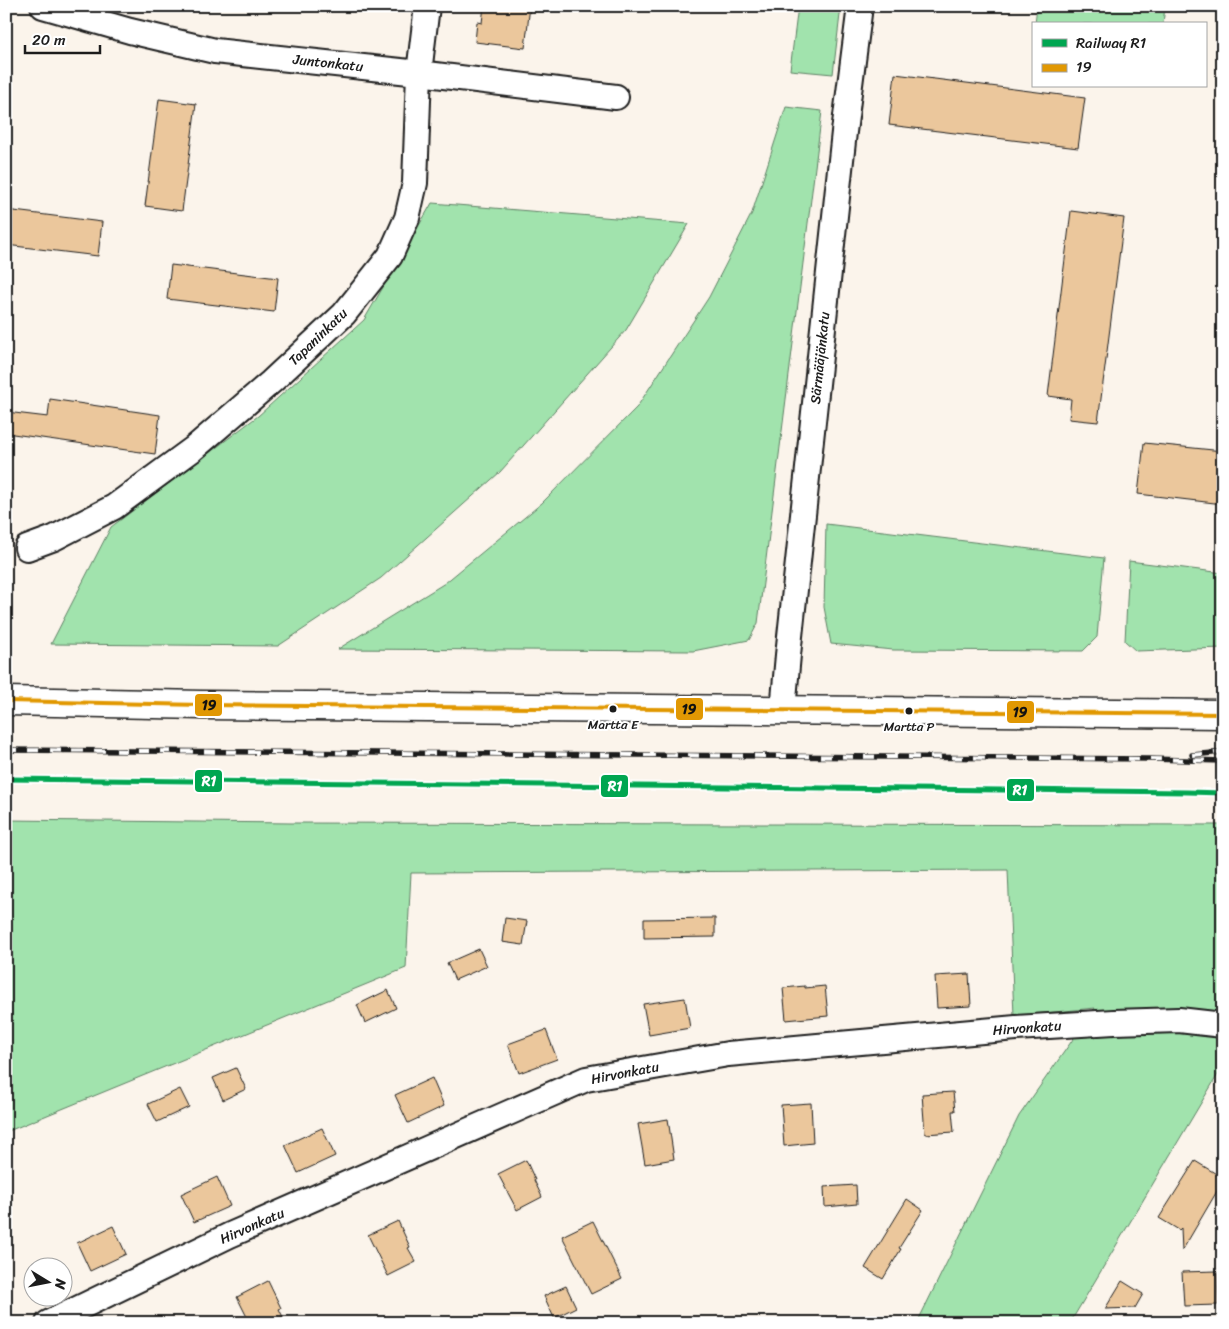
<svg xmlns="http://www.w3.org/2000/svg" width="1229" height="1329" font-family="Sriracha,sans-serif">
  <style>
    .green { fill: #a1e3ad; stroke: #5e8064 }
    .building { fill: #ebc79c; stroke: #1c1c1c }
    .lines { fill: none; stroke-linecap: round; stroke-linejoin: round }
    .minor-casing { stroke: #1c1c1c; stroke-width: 28 }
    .secondary-casing { stroke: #1c1c1c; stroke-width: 31 }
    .minor { stroke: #fff; stroke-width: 24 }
    .secondary { stroke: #fff; stroke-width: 28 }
    .rail-casing { stroke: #1c1c1c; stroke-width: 5.5 }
    .rail { stroke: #fff; stroke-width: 4; stroke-dasharray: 11; stroke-linecap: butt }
    .bus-1-casing { stroke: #fff; stroke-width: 8 }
    .bus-1 { stroke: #e19803; stroke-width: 4 }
    .rail-1-casing { stroke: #fff; stroke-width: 9 }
    .rail-1 { stroke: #00a651; stroke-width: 5 }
    .bus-dot { fill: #1c1c1c; stroke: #fff; stroke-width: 2 }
    .labels { text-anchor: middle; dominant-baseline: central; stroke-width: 4; stroke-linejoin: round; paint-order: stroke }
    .bus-label { font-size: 13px; fill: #1c1c1c; stroke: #fff }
    .street-label { font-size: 14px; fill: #1c1c1c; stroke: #fff }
    .line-badge { stroke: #fff; stroke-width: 2 }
    .badge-label { font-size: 14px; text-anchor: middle; font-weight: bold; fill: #fff }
    .pale-badge-label { font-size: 14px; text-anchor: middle; font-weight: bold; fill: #111 }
  </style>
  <rect width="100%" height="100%" fill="#fbf4eb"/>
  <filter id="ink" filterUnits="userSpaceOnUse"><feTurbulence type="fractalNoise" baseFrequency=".02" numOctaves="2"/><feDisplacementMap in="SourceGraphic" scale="10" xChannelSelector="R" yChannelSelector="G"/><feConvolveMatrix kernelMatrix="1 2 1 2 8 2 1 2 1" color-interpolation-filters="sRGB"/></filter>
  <g filter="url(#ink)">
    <g class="green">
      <polygon points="798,6 841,6 833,74 790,70"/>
      <polygon points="1037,6 1165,6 1163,24 1035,24"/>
      <polygon points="786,107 822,111 758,623 749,640 693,651 338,649 445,583 542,503 637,407 709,297 752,213"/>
      <polygon points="432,203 689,224 626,330 500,472 381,578 278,646 51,644 111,527 258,416 364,320"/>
      <polygon points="826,524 1104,558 1097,637 1083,651 893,650 831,644 824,607"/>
      <polygon points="1129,561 1223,573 1223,648 1136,651 1125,641"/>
      <polygon points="6,820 291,823 1223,825 1223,1066 1070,1323 917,1323 1019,1116 1095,1008 1014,1016 1008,870 411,873 406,968 6,1132"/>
    </g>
    <g class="building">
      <polygon points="484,6 530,6 525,48 475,42 477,22 482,23"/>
      <polygon points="895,74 1085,98 1078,148 889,125"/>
      <polygon points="159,99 196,104 182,211 145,206"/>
      <polygon points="6,210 102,222 98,256 6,245"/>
      <polygon points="1071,211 1124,218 1098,422 1069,419 1071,399 1048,396"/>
      <polygon points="171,265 278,278 274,312 167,299"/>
      <polygon points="50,399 160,415 155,454 6,433 6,412 48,417"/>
      <polygon points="1144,443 1223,451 1223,504 1138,494"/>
      <polygon points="505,918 527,921 523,945 502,942"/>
      <polygon points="715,918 715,937 644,938 644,919"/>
      <polygon points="479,949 487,966 455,980 447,963"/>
      <polygon points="969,974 971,1006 937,1008 935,976"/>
      <polygon points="805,986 805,988 825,986 828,1016 786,1020 783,988"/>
      <polygon points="388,990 396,1008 365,1023 357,1005"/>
      <polygon points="685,998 690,1028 649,1035 643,1004"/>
      <polygon points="546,1030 557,1059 519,1073 508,1044"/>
      <polygon points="236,1068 246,1089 223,1100 213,1078"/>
      <polygon points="432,1078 444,1106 408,1123 395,1095"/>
      <polygon points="180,1089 189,1107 157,1122 148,1104"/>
      <polygon points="953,1092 955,1111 952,1111 954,1132 925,1134 922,1094"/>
      <polygon points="811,1103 813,1143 784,1146 781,1105"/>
      <polygon points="668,1119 674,1159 645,1164 638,1124"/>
      <polygon points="322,1128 335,1156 298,1173 285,1145"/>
      <polygon points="526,1160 535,1180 534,1180 542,1197 517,1210 498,1174"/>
      <polygon points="1195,1161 1223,1178 1223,1181 1182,1251 1181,1228 1179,1230 1159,1218"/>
      <polygon points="217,1177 230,1206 194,1222 181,1194"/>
      <polygon points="856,1185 857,1204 825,1207 824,1187"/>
      <polygon points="907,1199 923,1210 899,1248 901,1249 883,1279 865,1268"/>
      <polygon points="398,1221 410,1247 408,1248 416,1262 388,1276 368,1235"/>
      <polygon points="593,1221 622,1279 591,1294 562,1236"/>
      <polygon points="113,1226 126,1254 90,1271 77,1243"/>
      <polygon points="1217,1271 1218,1305 1184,1306 1182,1272"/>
      <polygon points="268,1281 281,1308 279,1309 286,1323 250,1323 237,1297"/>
      <polygon points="1122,1281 1143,1294 1135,1308 1105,1309"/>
      <polygon points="566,1286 576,1307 554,1318 544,1296"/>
    </g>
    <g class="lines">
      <defs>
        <g id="minor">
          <polyline points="43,6 130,31 215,51 419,73 616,97"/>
          <polyline points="27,548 54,538 114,507 193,449 271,382 344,314 390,256 407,218 415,183 419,73 427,6"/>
          <polyline points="783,710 788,655 844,132 860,6"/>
          <polyline points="48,1323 230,1235 586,1079 728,1054 1016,1028 1114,1022 1179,1020 1223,1025"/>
        </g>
        <polyline id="secondary" points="6,701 202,705 1223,714"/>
      </defs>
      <use href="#minor" class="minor-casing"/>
      <use href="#secondary" class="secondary-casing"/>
      <use href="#minor" class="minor"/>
      <use href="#secondary" class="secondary"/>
      <defs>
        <g id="rail">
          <polyline points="6,750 1027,758 1150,759 1223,761"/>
          <polyline points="1192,755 1223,752"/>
        </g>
      </defs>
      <use href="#rail" class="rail-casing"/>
      <use href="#rail" class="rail"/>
      <defs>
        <polyline id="bus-1" points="6,701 202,705 1223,714"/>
      </defs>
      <use href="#bus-1" class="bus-1-casing"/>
      <use href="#bus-1" class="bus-1"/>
      <defs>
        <polyline id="rail-1" points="6,779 1187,792 1223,793"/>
      </defs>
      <use href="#rail-1" class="rail-1-casing"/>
      <use href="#rail-1" class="rail-1"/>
    </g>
  </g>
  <g class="bus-dot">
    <circle cx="613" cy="709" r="4.5"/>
    <circle cx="909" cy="711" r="4.5"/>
  </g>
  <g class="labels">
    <g class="bus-label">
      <text x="613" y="724">Martta E</text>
      <text x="909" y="726">Martta P</text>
    </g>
    <g class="street-label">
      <text transform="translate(328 63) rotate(6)">Juntonkatu</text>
      <text transform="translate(318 337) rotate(-44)">Tapaninkatu</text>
      <text transform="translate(820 358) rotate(-84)">Särmääjänkatu</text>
      <text transform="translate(1027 1028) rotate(-4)">Hirvonkatu</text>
      <text transform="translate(625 1073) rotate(-11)">Hirvonkatu</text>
      <text transform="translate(252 1226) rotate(-24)">Hirvonkatu</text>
    </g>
  </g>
  <g class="line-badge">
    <rect x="194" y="693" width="29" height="24" rx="5" fill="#e19803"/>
    <rect x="675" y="697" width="29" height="24" rx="5" fill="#e19803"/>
    <rect x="1006" y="700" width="29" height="24" rx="5" fill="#e19803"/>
    <rect x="194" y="769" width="29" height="24" rx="5" fill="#00a651"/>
    <rect x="600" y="774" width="29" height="24" rx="5" fill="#00a651"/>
    <rect x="1006" y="778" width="29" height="24" rx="5" fill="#00a651"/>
  </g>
  <g class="badge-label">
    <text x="209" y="786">R1</text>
    <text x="615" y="791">R1</text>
    <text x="1020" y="795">R1</text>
  </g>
  <g class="pale-badge-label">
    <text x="209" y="710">19</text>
    <text x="689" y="714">19</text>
    <text x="1020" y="717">19</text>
  </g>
  <rect width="1229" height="1329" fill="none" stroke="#fff" stroke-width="25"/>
  <rect x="12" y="12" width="1204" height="1304" fill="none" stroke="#1c1c1c" stroke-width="2" filter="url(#ink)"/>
  <rect x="1032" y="22" width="175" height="65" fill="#ffffff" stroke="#a4a4a4"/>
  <rect x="1042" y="39" width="25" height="8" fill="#00a651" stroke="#a4a4a4"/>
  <text x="1076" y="48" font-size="15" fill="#1c1c1c">Railway R1</text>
  <rect x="1042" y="64" width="25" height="8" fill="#e19803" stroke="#a4a4a4"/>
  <text x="1076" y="72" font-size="15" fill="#1c1c1c">19</text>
  <g transform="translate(48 1282) rotate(100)"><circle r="24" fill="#ffffff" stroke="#a4a4a4"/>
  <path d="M0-4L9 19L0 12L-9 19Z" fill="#1c1c1c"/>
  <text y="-8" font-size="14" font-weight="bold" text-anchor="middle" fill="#1c1c1c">N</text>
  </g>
  <path d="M25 45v8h75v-8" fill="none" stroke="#1c1c1c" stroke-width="2.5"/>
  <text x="32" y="45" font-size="15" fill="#1c1c1c" stroke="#ffffff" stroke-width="4" paint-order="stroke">20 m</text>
</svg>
